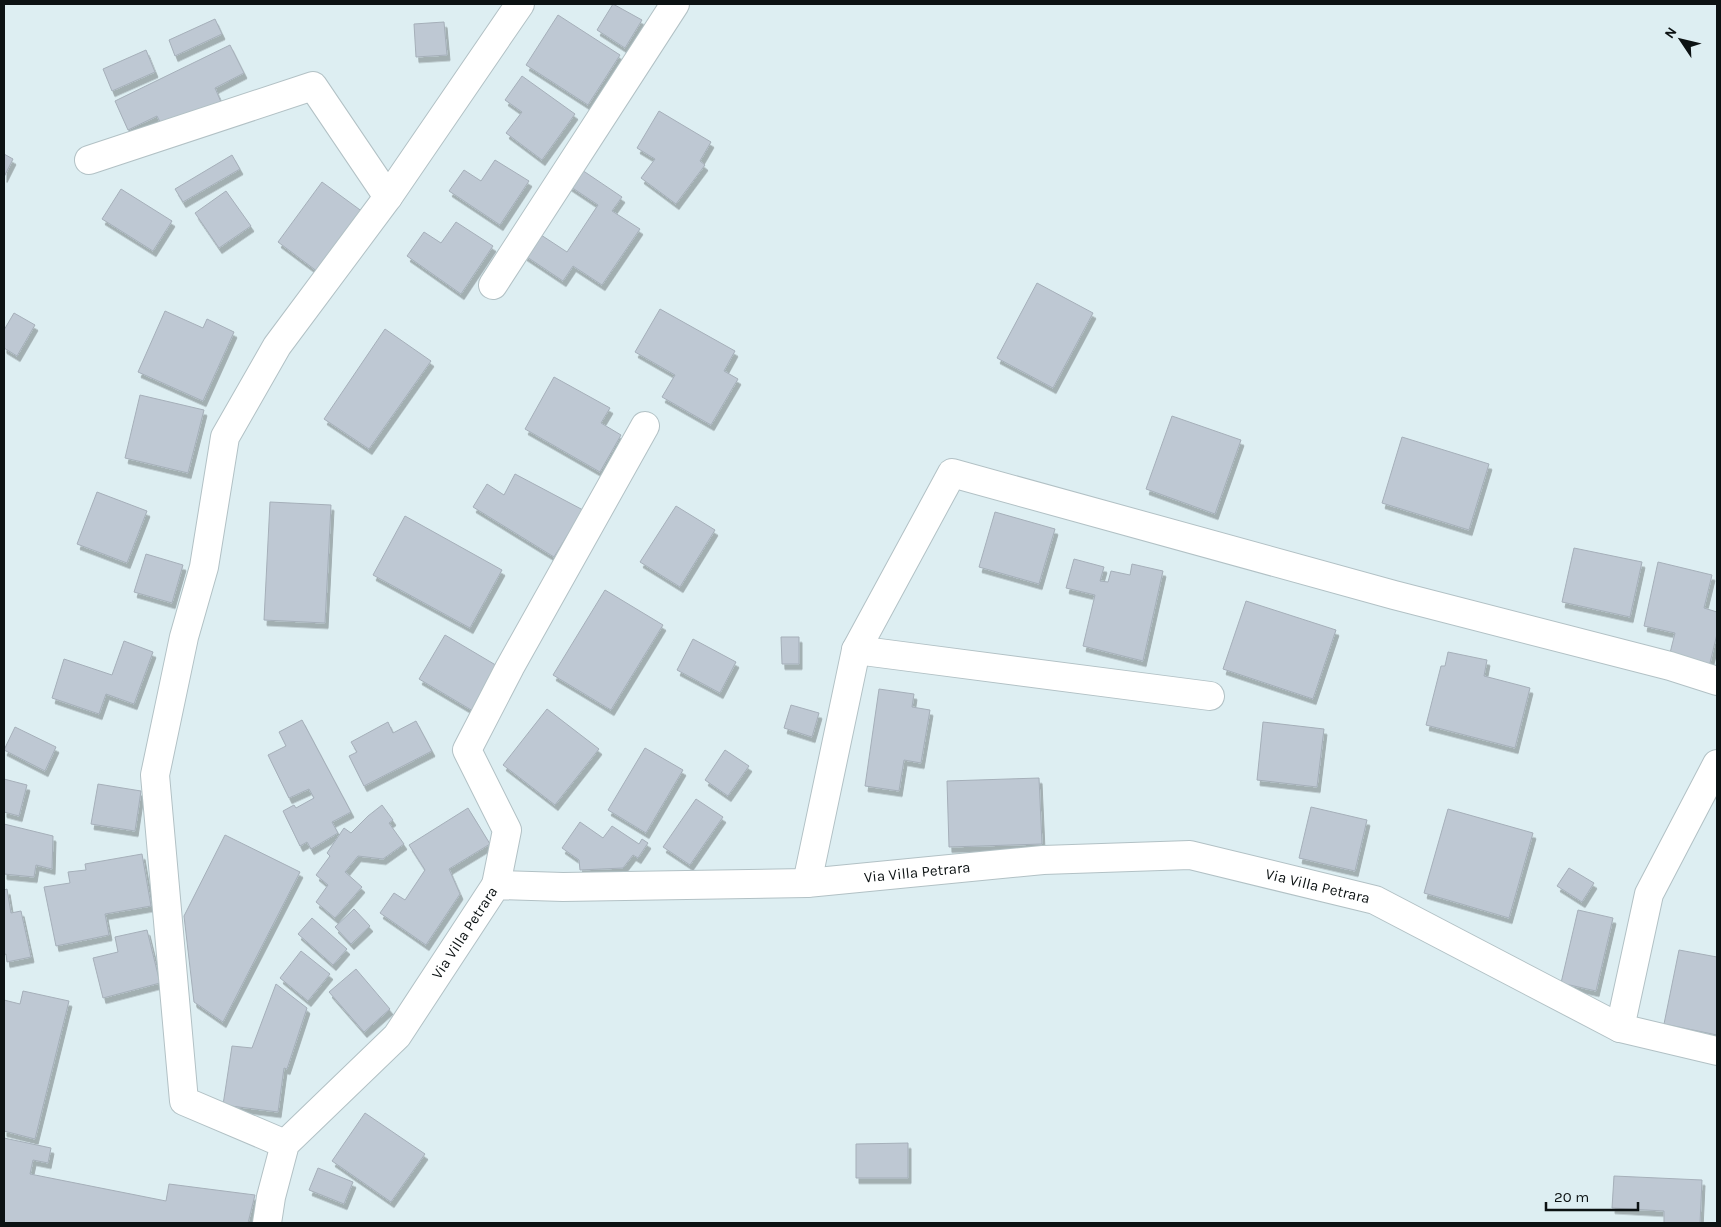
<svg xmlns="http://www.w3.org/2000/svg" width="1721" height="1227" font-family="Karla,sans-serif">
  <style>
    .building { fill: #bec8d3; stroke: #a5afb9; filter: url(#shadow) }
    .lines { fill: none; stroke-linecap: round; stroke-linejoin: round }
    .minor-casing { stroke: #b2c1c5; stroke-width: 30 }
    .minor { stroke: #fff; stroke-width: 28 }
    .labels { text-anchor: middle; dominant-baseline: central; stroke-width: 4; stroke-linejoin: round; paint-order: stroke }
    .street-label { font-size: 15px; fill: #0c1213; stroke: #ddeef2 }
  </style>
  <defs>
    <filter id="shadow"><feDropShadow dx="3" dy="5.5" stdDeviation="0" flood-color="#0004"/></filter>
  </defs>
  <rect width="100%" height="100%" fill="#ddeef2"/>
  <g class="building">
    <polygon points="613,4 642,20 625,48 597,30"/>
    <polygon points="558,15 620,55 588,105 526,65"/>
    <polygon points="215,19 222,34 175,56 169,40"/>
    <polygon points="444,22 447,55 416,57 414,24"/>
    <polygon points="230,45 244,73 215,88 221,102 164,130 157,116 128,130 115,101"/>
    <polygon points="146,50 155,72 112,91 103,69"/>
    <polygon points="522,76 575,114 542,160 506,133 522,112 505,100"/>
    <polygon points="659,111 711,142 700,161 705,165 676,204 641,178 655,159 637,148"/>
    <polygon points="4,154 13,159 4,177"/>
    <polygon points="232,155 240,169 183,202 175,189"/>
    <polygon points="495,160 529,181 500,225 449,191 464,170 481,181"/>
    <polygon points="579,168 622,197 612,211 640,229 602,285 573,266 563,281 524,255 538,233 567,252 598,205 568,185"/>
    <polygon points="322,182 367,215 322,275 278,242"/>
    <polygon points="121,189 172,221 153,251 102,219"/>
    <polygon points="226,191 251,226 219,248 195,213"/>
    <polygon points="456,222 493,246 461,294 407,256 424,232 441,243"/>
    <polygon points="1037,283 1093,313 1053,388 997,358"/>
    <polygon points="660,309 735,351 724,371 738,379 711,425 662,397 675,375 635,352"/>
    <polygon points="165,311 203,328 207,319 234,332 203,401 138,372"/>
    <polygon points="14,313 35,325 17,356 4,348 4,330"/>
    <polygon points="385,329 431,361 369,449 324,419"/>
    <polygon points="554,377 610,408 601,423 621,435 600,472 525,429"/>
    <polygon points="140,395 204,410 188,473 125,458"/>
    <polygon points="1172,416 1241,440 1215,514 1146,489"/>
    <polygon points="1402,437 1489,464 1469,530 1382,503"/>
    <polygon points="515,474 583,510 554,557 473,507 487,484 504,495"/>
    <polygon points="97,492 147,511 127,563 77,544"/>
    <polygon points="270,502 331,505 325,623 264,620"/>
    <polygon points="676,506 715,530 680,587 640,562"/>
    <polygon points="995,512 1055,529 1039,584 979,567"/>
    <polygon points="405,516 502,570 470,628 373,575"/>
    <polygon points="1574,548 1642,562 1630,617 1562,602"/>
    <polygon points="146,554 183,565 172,603 134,592"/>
    <polygon points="1074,559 1104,567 1100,581 1108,582 1111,571 1130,575 1132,564 1163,571 1143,661 1083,646 1095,595 1066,588"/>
    <polygon points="1658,562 1712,575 1704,608 1717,612 1717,634 1709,667 1669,657 1675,633 1644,626"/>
    <polygon points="605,590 663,625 611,710 553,675"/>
    <polygon points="1246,601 1336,630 1313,699 1223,669"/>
    <polygon points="445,635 499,667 473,711 419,679"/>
    <polygon points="781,637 799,637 799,664 782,664"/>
    <polygon points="693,639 736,662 720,693 677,670"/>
    <polygon points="124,641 153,652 134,704 106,694 99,714 52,698 64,659 112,675"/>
    <polygon points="1448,652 1487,660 1484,676 1530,688 1515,748 1426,725 1441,666 1445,666"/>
    <polygon points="879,689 914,694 912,707 930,710 921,763 904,760 899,791 865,786"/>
    <polygon points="791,705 819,713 812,737 784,728"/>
    <polygon points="547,709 599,749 555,805 503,765"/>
    <polygon points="302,720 351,812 332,822 338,833 311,849 307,842 300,846 283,811 294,805 296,808 314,798 309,789 289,798 268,755 286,746 279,732"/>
    <polygon points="416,721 432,751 364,786 349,756 357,752 351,742 388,722 393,733"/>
    <polygon points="1263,722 1324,729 1317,787 1257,780"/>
    <polygon points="15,727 56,747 45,771 4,750"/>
    <polygon points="645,748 683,770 646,833 608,810"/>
    <polygon points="725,750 749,766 728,796 705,780"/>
    <polygon points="1039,778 1042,844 949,847 947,781"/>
    <polygon points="4,779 27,785 19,816 4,812"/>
    <polygon points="98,784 141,791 135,831 91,824"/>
    <polygon points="696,799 723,817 690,865 663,847"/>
    <polygon points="382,805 393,820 389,823 404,844 383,859 358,856 345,872 362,887 335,918 316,902 328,885 316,875 330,856 327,853 344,828 351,833 368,816"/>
    <polygon points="1311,807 1367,820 1355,871 1299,858"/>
    <polygon points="468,808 490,844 449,869 460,894 426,945 380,913 394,893 405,900 425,870 409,845"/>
    <polygon points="1448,809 1533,833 1509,918 1424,893"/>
    <polygon points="580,822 603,838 612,826 639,844 642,839 648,843 638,858 633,855 623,868 580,870 579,860 562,848"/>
    <polygon points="4,824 53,836 52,869 36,865 34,877 4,874"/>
    <polygon points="225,835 300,872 223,1022 194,1002 184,916"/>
    <polygon points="142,854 151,906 105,914 109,935 56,946 44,887 70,883 68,872 86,870 85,864"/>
    <polygon points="1569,868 1594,883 1582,902 1557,886"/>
    <polygon points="7,889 11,913 21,911 31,957 7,962 6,954 4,955 4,890"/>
    <polygon points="354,909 370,926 351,944 335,927"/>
    <polygon points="1578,910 1613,918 1596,991 1561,983"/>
    <polygon points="312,918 347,949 333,965 298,934"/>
    <polygon points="147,930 160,983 103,998 93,958 118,952 115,937"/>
    <polygon points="1679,950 1717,957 1717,1035 1664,1024"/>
    <polygon points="301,951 330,974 308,1001 280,978"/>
    <polygon points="356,969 390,1009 364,1032 329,992"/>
    <polygon points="276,984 307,1008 287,1069 284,1068 278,1112 223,1105 232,1046 252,1048"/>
    <polygon points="23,991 69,1001 35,1139 4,1131 4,1000 20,1004"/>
    <polygon points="365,1113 425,1154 391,1202 332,1161"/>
    <polygon points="4,1138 51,1148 48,1163 33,1160 30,1174 166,1201 169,1184 255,1195 248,1223 4,1223"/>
    <polygon points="908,1143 908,1178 856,1178 856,1144"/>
    <polygon points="318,1168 353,1182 344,1204 309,1190"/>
    <polygon points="1614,1176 1702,1180 1700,1223 1664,1223 1664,1211 1612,1208"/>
  </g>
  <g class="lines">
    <defs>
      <g id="minor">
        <polyline points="89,160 313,86 388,197"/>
        <polyline points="493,285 675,4"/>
        <polyline points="856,650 1210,696"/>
        <polyline points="807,883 856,650 952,473 1394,595 1670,666 1717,681"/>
        <polyline points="496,885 507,830 467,750 510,667 645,426"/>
        <polyline points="1620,1028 1649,894 1717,764"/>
        <polyline points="285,1144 184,1101 155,775 184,637 204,567 225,437 277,346 388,197 520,4"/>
        <path id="s1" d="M 267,1223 L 271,1197 L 285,1144 L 397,1036 L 496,885 L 563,887 L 807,883 L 1043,860 L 1190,855 L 1375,900 L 1620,1028 L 1717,1051"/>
      </g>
    </defs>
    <use href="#minor" class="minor-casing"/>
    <use href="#minor" class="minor"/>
  </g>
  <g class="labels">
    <g class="street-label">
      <text stroke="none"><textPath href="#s1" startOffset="839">Via Villa Petrara</textPath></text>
      <text stroke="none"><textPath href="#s1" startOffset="1244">Via Villa Petrara</textPath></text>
      <text stroke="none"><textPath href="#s1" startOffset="360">Via Villa Petrara</textPath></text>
    </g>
  </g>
  <rect width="1721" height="1227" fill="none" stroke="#0c1213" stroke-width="10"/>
  <g transform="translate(1681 40) rotate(305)" stroke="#ddeef2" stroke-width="4" paint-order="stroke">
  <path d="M0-4L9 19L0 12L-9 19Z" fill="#0c1213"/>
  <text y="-8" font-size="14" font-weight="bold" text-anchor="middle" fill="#0c1213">N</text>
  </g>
  <path d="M1546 1202v8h92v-8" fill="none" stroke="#0c1213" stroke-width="2.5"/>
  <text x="1554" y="1202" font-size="15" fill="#0c1213" stroke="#ddeef2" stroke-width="4" paint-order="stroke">20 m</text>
</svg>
